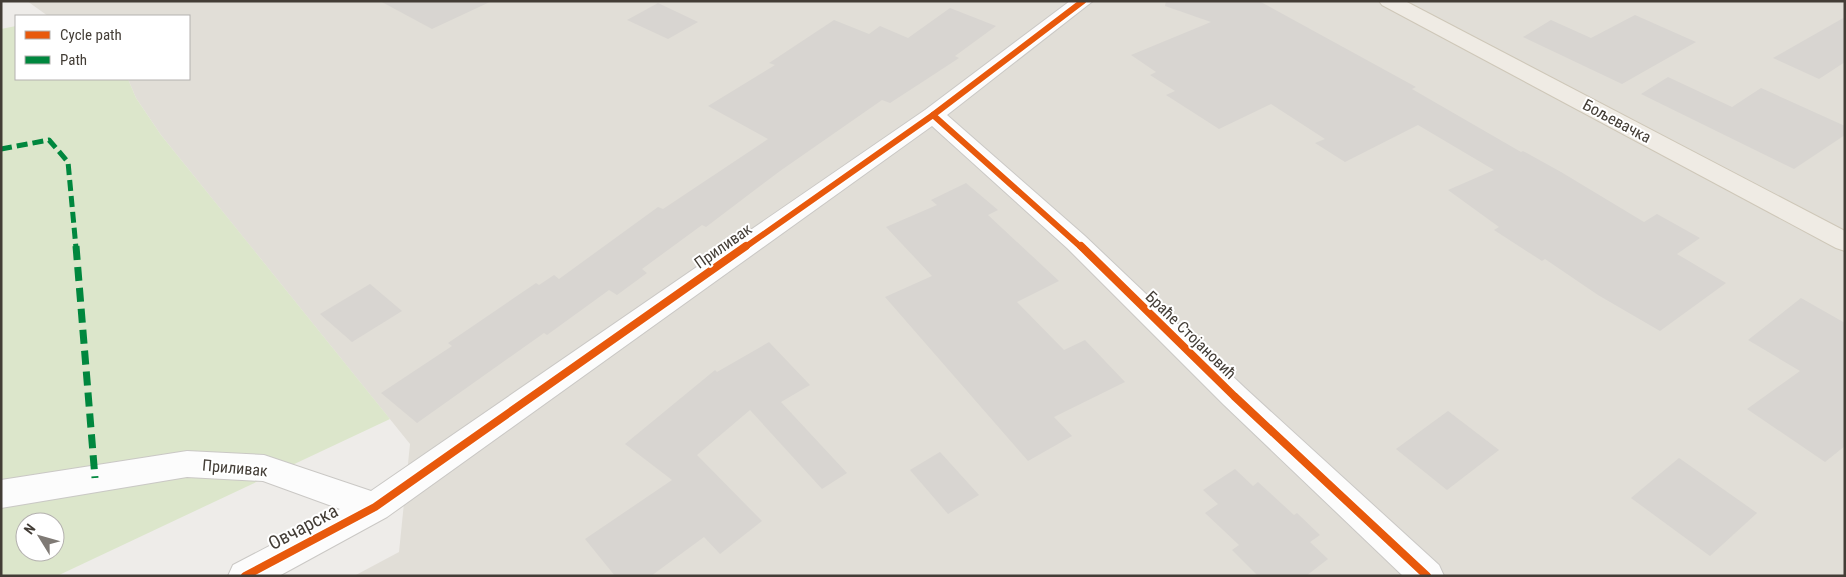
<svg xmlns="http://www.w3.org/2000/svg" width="1846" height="577" font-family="'Roboto Condensed',sans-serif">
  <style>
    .residential { fill: #e1ded7 }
    .green { fill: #dce6cb; fill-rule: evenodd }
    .building { fill: #d8d5d1 }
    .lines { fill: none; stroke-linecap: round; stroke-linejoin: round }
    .minor-casing { stroke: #cac8c5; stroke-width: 2 }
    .major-casing { stroke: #cec7b8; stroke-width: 2 }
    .minor { fill: #fcfcfc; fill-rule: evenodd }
    .major { fill: #efebe4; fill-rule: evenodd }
    .quiet-far1 { stroke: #00873e; stroke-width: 5; stroke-dasharray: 11 5; stroke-linecap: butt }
    .quiet { stroke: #00873e; stroke-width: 7; stroke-dasharray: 14 7; stroke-linecap: butt }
    .cycleway-far1-casing { stroke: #fff; stroke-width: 9 }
    .cycleway-casing { stroke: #fff; stroke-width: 11 }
    .cycleway-far1 { stroke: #e8590c; stroke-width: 6 }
    .cycleway { stroke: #e8590c; stroke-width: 8 }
    .labels { text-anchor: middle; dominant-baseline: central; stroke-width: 4; stroke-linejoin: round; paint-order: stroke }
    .street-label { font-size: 16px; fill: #433d36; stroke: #fff }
    .near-street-label { font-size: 19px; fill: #433d36; stroke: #fff }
  </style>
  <rect width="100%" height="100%" fill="#eeece9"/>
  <polygon class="residential" points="27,1 1845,1 1845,576 354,576 399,552 410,444 161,135 136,98 128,79 189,79 189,16 48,16"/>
  <path class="green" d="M 16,26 L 16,79 L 128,79 L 136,98 L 161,135 L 390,419 L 57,576 L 1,576 L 1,29 ZM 25,522 L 55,522 L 55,552 L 25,552 Z"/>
  <g class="building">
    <polygon points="380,1 492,1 432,29"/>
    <polygon points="1166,1 1259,1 1416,87 1412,89 1521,152 1523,151 1561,172 1644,222 1657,214 1700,238 1677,254 1726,283 1660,331 1598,295 1545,259 1542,261 1494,230 1499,227 1448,190 1494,170 1418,125 1345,162 1315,143 1325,139 1271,104 1219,129 1166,95 1175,91 1150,75 1156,72 1131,55 1211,22 1165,6"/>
    <polygon points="658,3 698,22 668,39 627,20"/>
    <polygon points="950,8 996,26 955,56 959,58 927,79 890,103 882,100 780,171 706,227 702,225 642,269 647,273 617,295 609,290 547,335 544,333 417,423 381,393 452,346 448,343 536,283 539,285 554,275 559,279 658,207 663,209 768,139 708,106 775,65 769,63 834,20 869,34 880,26 908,38"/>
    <polygon points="1635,15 1696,42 1622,84 1523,37 1551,20 1591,38"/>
    <polygon points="1845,17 1845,62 1819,79 1773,58"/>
    <polygon points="1668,77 1732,107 1761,88 1845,126 1845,135 1794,169 1641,94"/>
    <polygon points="966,183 998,210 988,215 1059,281 1017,302 1064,350 1085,340 1125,382 1054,417 1072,436 1028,461 885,297 932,276 886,227 937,205 931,200"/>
    <polygon points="370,284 402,311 352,342 320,314"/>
    <polygon points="1801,298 1845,323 1845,446 1825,462 1747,409 1800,371 1748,340"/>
    <polygon points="769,342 810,385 781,402 847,473 822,489 750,410 697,455 762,521 720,554 704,537 651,576 615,576 585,539 672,480 625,444 715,370 717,372"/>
    <polygon points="1448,411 1499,450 1447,490 1396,449"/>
    <polygon points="940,452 979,495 948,514 910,470"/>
    <polygon points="1679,458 1757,513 1710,556 1631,498"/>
    <polygon points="1235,469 1253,486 1258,482 1294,515 1297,513 1320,535 1310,542 1328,559 1306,576 1258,576 1232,550 1239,545 1205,513 1218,504 1203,490"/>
  </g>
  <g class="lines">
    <defs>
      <polygon id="minor" points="1070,1 1093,1 947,115 1085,236 1245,388 1439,565 1444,576 1403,576 1223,404 1067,248 932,126 387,517 279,576 228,576 233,565 340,509 263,481 187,477 1,508 1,480 187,451 264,455 371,491 925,110"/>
      <polygon id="major" points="1379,1 1405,1 1845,231 1845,251 1836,248 1382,5"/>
    </defs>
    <use href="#minor" class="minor-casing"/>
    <use href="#major" class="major-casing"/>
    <use href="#minor" class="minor"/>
    <use href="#major" class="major"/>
    <polyline class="quiet-far1" points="1,149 49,140 68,162 76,248"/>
    <polyline class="quiet" points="76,246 95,478"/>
    <defs>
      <g id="cycleway-far1">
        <polyline points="933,115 1082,248"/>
        <polyline points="744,248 933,115 1083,1"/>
      </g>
      <g id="cycleway">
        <polyline points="1081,246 1234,396 1427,576"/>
        <polyline points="245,576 375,507 746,246"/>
      </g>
    </defs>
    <use href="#cycleway-far1" class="cycleway-far1-casing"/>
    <use href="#cycleway" class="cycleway-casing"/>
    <use href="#cycleway-far1" class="cycleway-far1"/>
    <use href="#cycleway" class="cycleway"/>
  </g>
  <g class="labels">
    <g class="street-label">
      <text transform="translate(1617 121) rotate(28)">Бољевачка</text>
      <text transform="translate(723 246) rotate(-35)">Приливак</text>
      <text transform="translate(1191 335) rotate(44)">Браће Стојановић</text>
      <text transform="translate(235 468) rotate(5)">Приливак</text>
    </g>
    <g class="near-street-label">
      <text transform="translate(303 527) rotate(-28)">Овчарска</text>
    </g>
  </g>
  <rect width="1846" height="577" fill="none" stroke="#433d36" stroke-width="5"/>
  <rect x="15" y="15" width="175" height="65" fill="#ffffff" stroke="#b4b1af"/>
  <rect x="25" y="31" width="25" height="8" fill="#e8590c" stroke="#b4b1af"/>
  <text x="60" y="40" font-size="15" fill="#433d36">Cycle path</text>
  <rect x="25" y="56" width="25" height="8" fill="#00873e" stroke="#b4b1af"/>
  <text x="60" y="65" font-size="15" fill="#433d36">Path</text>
  <g transform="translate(40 537) rotate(307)"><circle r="24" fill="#ffffff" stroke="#b4b1af"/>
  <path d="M0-4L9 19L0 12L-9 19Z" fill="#7f7a75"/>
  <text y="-8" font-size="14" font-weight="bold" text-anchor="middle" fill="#433d36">N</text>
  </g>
</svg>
